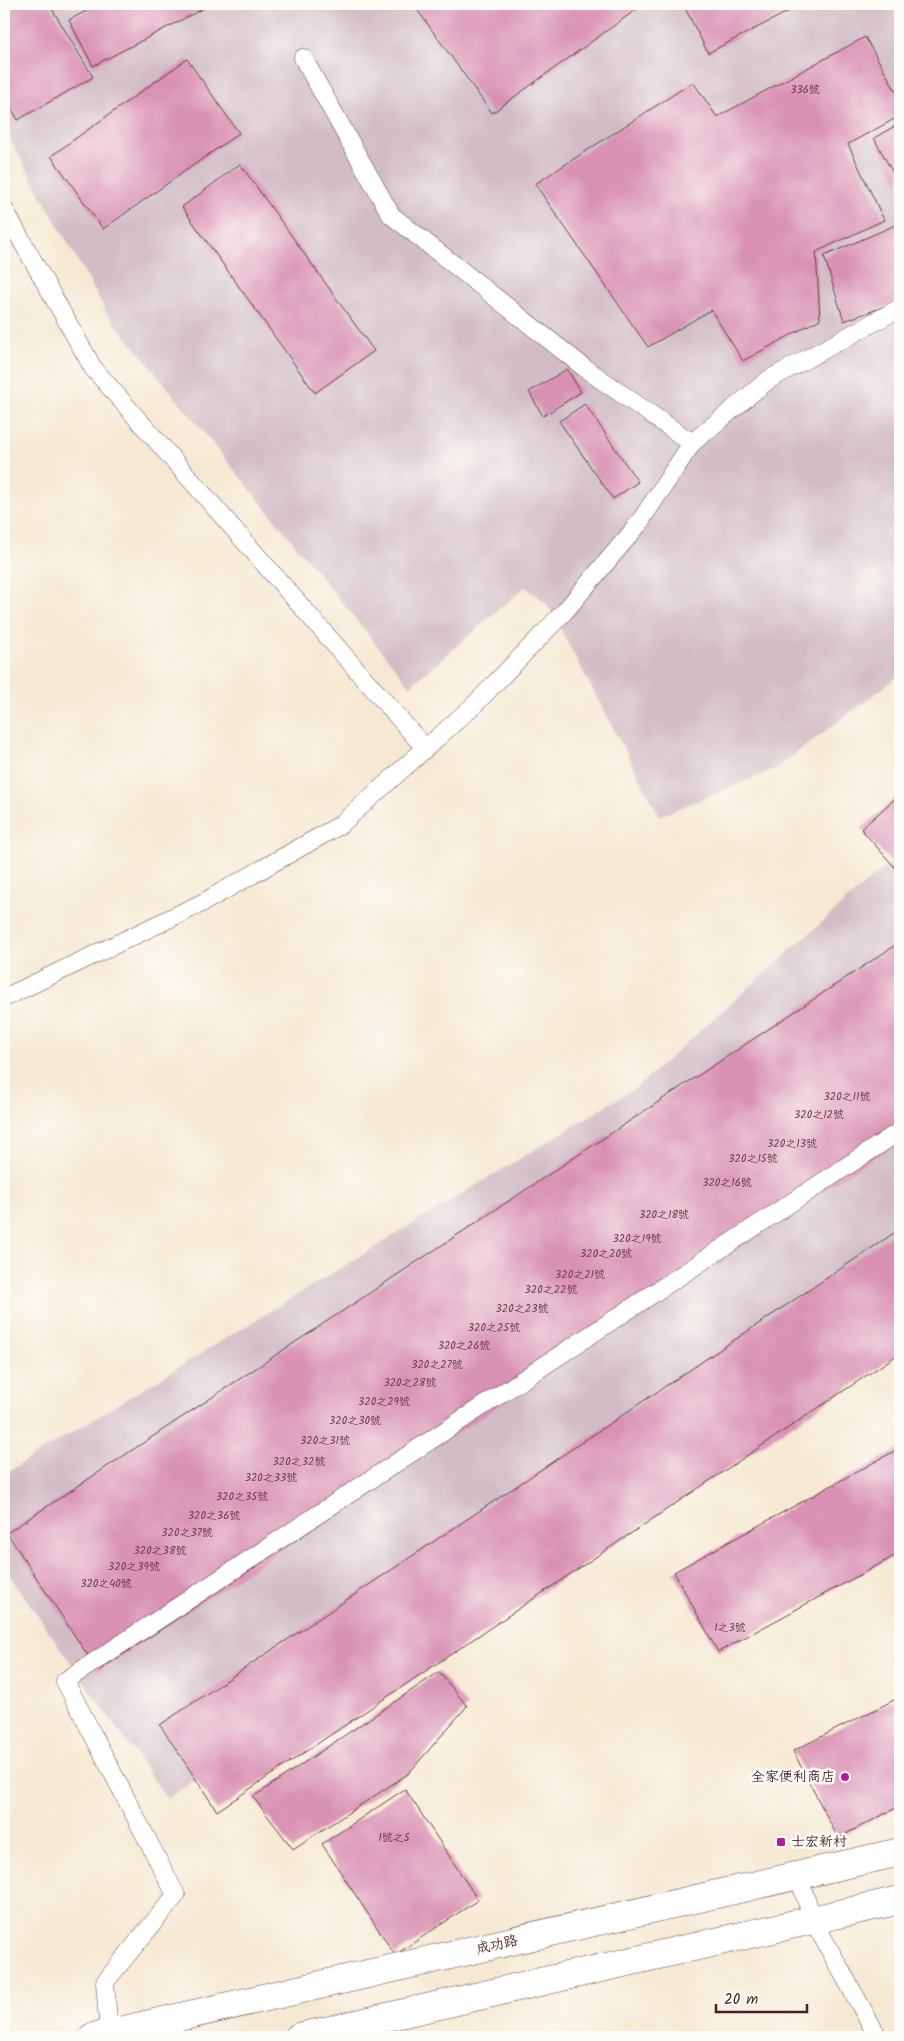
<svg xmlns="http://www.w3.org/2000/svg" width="904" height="2041" font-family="Kalam,'LXGW WenKai TC',sans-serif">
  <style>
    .industrial { fill: #d2bdc6 }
    .building { fill: #d991b4 }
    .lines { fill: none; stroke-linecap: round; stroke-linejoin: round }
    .lane-casing { stroke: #643d44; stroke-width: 19 }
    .secondary-casing { stroke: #643d44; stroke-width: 29 }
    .lane { stroke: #fff; stroke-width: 18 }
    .secondary { stroke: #fff; stroke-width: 28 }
    .poi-dot { fill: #b5179e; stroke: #fdfcf7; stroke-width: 2 }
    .labels { text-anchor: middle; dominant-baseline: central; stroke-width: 5; stroke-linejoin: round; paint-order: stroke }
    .number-label { font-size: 11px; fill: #6e3c4d }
    .poi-label { font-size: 14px; fill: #4a1f2b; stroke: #fdfcf7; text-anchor: end }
    .street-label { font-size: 14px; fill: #4a1f2b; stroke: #fdfcf7 }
  </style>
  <rect width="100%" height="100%" fill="#fdfcf7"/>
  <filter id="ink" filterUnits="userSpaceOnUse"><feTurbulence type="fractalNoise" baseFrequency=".02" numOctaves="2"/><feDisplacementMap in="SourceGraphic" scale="10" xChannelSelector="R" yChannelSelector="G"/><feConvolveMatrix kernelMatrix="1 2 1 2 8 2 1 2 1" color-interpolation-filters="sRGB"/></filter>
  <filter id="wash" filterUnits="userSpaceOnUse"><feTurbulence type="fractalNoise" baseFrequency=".0096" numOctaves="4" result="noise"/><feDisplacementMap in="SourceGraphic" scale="20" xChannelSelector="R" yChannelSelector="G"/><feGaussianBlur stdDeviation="1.12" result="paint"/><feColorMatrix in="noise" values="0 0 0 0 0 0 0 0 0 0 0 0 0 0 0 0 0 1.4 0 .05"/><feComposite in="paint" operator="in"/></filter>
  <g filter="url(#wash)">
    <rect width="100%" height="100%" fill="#f6e9d3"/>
    <g class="industrial">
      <polygon points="4,4 900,4 900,675 775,769 660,816 547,604 525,587 410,686 107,313 4,129"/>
      <polygon points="900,856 900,1308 167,1799 4,1568 4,1474 637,1087 867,882"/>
    </g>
    <g id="blocks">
      <g class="building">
        <polygon points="4,4 49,4 93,77 18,120 4,95"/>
        <polygon points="100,4 212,4 93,66 69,20"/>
        <polygon points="413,4 644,4 492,113"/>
        <polygon points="683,4 803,4 708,53"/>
        <polygon points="865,37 900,98 900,116 848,144 884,220 816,252 820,319 743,361 711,310 648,347 535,184 693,82 717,117"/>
        <polygon points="187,59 239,133 103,229 51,156"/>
        <polygon points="900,123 900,186 874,138"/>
        <polygon points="240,164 374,351 315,393 182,207"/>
        <polygon points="900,223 900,301 844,321 824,256"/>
        <polygon points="567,369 581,392 543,416 529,392"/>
        <polygon points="585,404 638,482 613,499 559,421"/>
        <polygon points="900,794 900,873 861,829"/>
        <polygon points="900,942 900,1140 98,1671 7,1533"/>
        <polygon points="900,1229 900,1353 217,1811 160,1725"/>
        <polygon points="900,1448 900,1553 718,1652 674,1572"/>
        <polygon points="439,1672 467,1706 408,1774 293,1849 253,1797"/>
        <polygon points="900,1697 900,1806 838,1838 793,1751"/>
        <polygon points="405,1789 478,1900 395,1955 322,1844"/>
      </g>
    </g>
  </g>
  <g filter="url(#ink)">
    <use href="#blocks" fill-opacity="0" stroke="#643d44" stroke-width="1"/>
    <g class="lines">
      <defs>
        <g id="lane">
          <polyline points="303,58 391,215 586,369 692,443"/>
          <polyline points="4,209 93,368 425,748"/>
          <polyline points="4,998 202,903 340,825 474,705 565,611 637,526 692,443 768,380 900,308"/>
          <polyline points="798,1875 813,1920 878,2037"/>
          <polyline points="109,2034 105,1982 176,1895 65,1681 900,1131"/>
        </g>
        <g id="secondary">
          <polyline points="93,2037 900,1852"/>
          <polyline points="299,2037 900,1900"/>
        </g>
      </defs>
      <use href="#lane" class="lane-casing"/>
      <use href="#secondary" class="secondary-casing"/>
      <use href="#lane" class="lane"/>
      <use href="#secondary" class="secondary"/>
    </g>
  </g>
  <g class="poi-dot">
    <circle cx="845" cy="1777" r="5"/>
    <rect x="776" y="1837" width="10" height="10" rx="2.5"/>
  </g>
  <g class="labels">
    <g class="number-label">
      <text x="805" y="90">336號</text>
      <text x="847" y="1097">320之11號</text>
      <text x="819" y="1115">320之12號</text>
      <text x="792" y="1144">320之13號</text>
      <text x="753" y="1159">320之15號</text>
      <text x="727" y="1183">320之16號</text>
      <text x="664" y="1215">320之18號</text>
      <text x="637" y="1239">320之19號</text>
      <text x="606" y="1254">320之20號</text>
      <text x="580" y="1275">320之21號</text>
      <text x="551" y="1290">320之22號</text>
      <text x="522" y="1309">320之23號</text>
      <text x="494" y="1328">320之25號</text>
      <text x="464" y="1346">320之26號</text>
      <text x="437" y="1365">320之27號</text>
      <text x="410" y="1383">320之28號</text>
      <text x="384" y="1402">320之29號</text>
      <text x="355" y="1421">320之30號</text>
      <text x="325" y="1441">320之31號</text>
      <text x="299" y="1462">320之32號</text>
      <text x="271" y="1478">320之33號</text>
      <text x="242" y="1497">320之35號</text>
      <text x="214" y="1516">320之36號</text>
      <text x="187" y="1533">320之37號</text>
      <text x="160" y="1551">320之38號</text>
      <text x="134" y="1567">320之39號</text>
      <text x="106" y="1584">320之40號</text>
      <text x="730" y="1628">1之3號</text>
      <text x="394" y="1838">1號之5</text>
    </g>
    <g class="poi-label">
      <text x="835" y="1777">全家便利商店</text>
      <text x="791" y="1842" text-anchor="start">士宏新村</text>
    </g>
    <g class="street-label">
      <text transform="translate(497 1945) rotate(-13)">成功路</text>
    </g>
  </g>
  <rect width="904" height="2041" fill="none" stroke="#fdfcf7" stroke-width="20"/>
  <path d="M716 2004v8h91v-8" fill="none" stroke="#4a1f2b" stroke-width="2.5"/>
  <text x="724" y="2004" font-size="15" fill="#4a1f2b" stroke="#fdfcf7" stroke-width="4" paint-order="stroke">20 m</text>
</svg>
